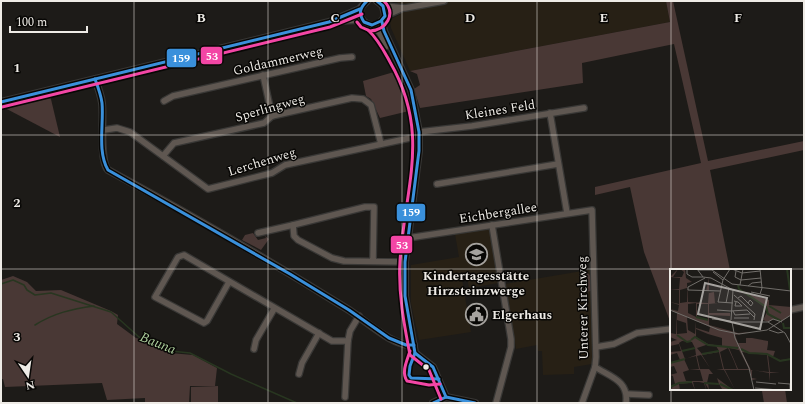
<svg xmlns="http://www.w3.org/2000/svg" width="805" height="404" font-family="Spectral,serif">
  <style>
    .built { fill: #272015 }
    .green { fill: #493835 }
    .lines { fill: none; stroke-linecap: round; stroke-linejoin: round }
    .stream { stroke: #283620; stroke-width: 1.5 }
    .minor-casing { stroke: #393836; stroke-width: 8 }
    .minor { stroke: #5f5751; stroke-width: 5.5 }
    .bus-1-casing { stroke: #080705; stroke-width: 6 }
    .bus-2-casing { stroke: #080705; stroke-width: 6 }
    .bus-1 { stroke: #3a90db; stroke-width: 3 }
    .bus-2 { stroke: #f346a5; stroke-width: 3 }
    .grid { fill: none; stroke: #eeebe6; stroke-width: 1; stroke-opacity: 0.55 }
    .bus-dot { fill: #eeebe6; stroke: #080705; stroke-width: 1.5 }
    .labels { text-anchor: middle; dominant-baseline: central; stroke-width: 3; stroke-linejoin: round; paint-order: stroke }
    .street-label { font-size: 13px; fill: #eeebe6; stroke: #080705 }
    .poi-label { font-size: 13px; font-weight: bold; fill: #eeebe6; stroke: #080705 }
    .water-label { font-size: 14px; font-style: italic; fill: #aacb9a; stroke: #080705 }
    .inset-river { fill: none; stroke: #283620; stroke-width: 2 }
    .inset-road { fill: none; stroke: #716e6a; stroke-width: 1 }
    .view { fill: #a5a29e; fill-opacity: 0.15; stroke: #a5a29e; stroke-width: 2 }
    .inset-edge { fill: none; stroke: #eeebe6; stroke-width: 2 }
    .grid-label { font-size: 13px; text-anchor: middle; font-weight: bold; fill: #eeebe6; stroke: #080705; stroke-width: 3; stroke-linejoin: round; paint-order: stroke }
    .line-badge { stroke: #080705; stroke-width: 1.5 }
    .badge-label { font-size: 11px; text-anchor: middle; font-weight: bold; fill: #fff }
  </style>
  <rect width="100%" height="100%" fill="#1d1b18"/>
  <g class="built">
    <polygon points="397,1 666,1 670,22 410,71 391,28 390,22 393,18 401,14"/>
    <polygon points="489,229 499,283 469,288 467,278 464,274 461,273 471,332 419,340 411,303 411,265 459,257 455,234"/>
    <polygon points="594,269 592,364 574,367 574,374 543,375 542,351 538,351 537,345 516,349 505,284"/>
  </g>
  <g class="green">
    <polygon points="666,1 673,1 708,161 804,141 804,150 710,170 730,270 671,270 671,324 644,252 630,187 595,195 595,187 701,163 674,44 582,63 583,83 420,108 414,89 420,85 417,74 410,71 670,22"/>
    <path d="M 394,72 C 403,84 407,97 409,111 L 380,118 L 371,99 L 366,96 L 363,81 Z"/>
    <polygon points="50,95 60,137 3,107 8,105"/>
    <polygon points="253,233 258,240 266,238 265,236 269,239 261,250 242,240 245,235"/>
    <polygon points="587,272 591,277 591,291 582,292 579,273"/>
    <polygon points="13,276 27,282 36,291 61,290 111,311 118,315 117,324 136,338 163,345 170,353 193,355 217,368 215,386 190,386 189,403 145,403 145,398 107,400 102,383 5,387 3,379 1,379 1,280"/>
    <polygon points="218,386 218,403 191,403 191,387"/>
    <polygon points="750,389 785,389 787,403 764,403 762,391 751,391"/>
  </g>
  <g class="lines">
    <g class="stream">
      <polyline points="1,284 13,280 24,285 27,290 35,295 51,293 111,312 139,337 164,344 171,351 190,353 231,374 297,403"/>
      <path d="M 35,325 C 54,313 72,309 94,306"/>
    </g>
    <defs>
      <g id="minor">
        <path d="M 367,1 L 361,7 C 355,24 377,33 385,16 L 383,6 L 377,1"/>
        <polyline points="383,6 405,8 444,1"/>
        <polyline points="385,16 403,8"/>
        <polyline points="337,21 361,20"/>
        <polyline points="382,22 384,31 411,90 419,132 419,151 405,262 405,296 415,353 433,367 446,397"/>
        <polyline points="371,26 379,32 387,46"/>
        <polyline points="263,75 272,116"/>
        <path d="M 95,79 C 98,87 101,95 102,103 C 104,118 99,161 108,170 C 190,214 270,261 349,310 C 366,321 394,348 414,345"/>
        <polyline points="164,101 173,96 340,58 352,57"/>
        <polyline points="1,102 329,22 360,9"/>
        <polyline points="550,113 567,213"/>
        <polyline points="104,130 117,128 130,132 208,189 272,173 285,165 419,136"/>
        <polyline points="419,132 472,126 584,108"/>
        <polyline points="163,156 174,143 264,123 272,116 352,98 363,99 371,105 381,144"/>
        <polyline points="437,184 558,164"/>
        <polyline points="492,225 511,339 511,347 496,403"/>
        <polyline points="258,233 293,225"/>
        <polyline points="408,238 592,210 596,357 595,367 582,403"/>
        <polyline points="373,261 374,207 365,207 293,225 294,236 298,240 332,258 344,261 405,262"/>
        <polyline points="229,282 207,321 204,323 155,297 178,257 184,255 332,341 348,341 350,331 359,316"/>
        <polyline points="790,310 804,307"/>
        <polyline points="596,347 614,344 637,333 671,329"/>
        <polyline points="254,349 256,340 274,309"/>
        <path d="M 595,367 C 611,377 629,381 626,403"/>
        <polyline points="299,374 302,363 319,333"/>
        <polyline points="627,394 649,395"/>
        <polyline points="345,397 348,341"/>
        <polyline points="433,403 446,397 475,403"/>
      </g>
    </defs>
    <use href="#minor" class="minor-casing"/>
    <use href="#minor" class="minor"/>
    <defs>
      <g id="bus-1">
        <path d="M 367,1 C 360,8 358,13 364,22 L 372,25 L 381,21 L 385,16 L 383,6 L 377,1"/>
        <polyline points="382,22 384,31 411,90 419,132 419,151 405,262 405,296 415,353 433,367 446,397"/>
        <path d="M 95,79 C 98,87 101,95 102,103 C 104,124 97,151 108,170 L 290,274 L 349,310 L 389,338 L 406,345 L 414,345"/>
        <polyline points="1,102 329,22 360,9"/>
        <polyline points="415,353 410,366 409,375 411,378 439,379"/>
        <polyline points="433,403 446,397 475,403"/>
      </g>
      <g id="bus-2">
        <path d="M 357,22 L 361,27 L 370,31 C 386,30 397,14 384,1"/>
        <path d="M 368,30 C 378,39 384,51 390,62 C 431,133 405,186 400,261 C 398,293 404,324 410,355 L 429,370 L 441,399"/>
        <polyline points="2,107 330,27 362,14"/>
        <path d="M 410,351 C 407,361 401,372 407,381 L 429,385 L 440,384"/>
      </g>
    </defs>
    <use href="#bus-1" class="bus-1-casing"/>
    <use href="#bus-2" class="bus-2-casing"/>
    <use href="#bus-1" class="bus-1"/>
    <use href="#bus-2" class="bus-2"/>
  </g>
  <path class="grid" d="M 134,1 L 134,403M 268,1 L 268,403M 402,1 L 402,403M 537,1 L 537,403M 671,1 L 671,403M 1,135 L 804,135M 1,269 L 804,269"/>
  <defs>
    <symbol id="school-ring" viewBox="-11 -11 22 22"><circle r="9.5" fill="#080705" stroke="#a5a29e" stroke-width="1.5"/><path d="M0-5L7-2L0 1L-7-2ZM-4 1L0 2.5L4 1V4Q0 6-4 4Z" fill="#a5a29e"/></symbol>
    <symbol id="civic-ring" viewBox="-11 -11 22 22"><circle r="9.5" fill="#080705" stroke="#a5a29e" stroke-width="1.5"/><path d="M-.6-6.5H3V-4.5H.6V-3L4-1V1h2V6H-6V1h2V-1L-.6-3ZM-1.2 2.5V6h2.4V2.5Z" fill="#a5a29e"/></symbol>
  </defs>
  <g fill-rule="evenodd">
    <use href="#school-ring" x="464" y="242" width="25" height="25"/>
    <use href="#civic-ring" x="464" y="302" width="25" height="25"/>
  </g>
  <circle class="bus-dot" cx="426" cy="367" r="3.5"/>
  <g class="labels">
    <g class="street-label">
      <text transform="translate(278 61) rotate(-13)">Goldammerweg</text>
      <text transform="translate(270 108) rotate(-16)">Sperlingweg</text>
      <text transform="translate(500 110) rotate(-9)">Kleines Feld</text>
      <text transform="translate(262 162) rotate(-17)">Lerchenweg</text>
      <text transform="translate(498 213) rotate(-9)">Eichbergallee</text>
      <text transform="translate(583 308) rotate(-91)">Unterer Kirchweg</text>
    </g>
    <g class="poi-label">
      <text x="476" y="276">Kindertagesstätte<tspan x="476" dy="15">Hirzsteinzwerge</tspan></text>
      <text x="492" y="315" text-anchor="start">Elgerhaus</text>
    </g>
    <g class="water-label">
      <text transform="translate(158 343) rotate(22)">Bauna</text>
    </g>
  </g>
  <g transform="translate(670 269)">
    <rect width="121" height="121" fill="#1d1b18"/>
    <path d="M 8,0 L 3,8 L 12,8 L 14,3 L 10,0 L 15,0 L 16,9 L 22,13 L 17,14 L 18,33 L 38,34 L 39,22 L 36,22 L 39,9 L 39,24 L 44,23 L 45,34 L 48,34 L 39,35 L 39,44 L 60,44 L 60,47 L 39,46 L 39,56 L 68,64 L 82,63 L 65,66 L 68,74 L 76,74 L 76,69 L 82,69 L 98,72 L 98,75 L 121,77 L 98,75 L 97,81 L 105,82 L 103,88 L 110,91 L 121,90 L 111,92 L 98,86 L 100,103 L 110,103 L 100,104 L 99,113 L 99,104 L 82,101 L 82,109 L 87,110 L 82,111 L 80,101 L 68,101 L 72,118 L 68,101 L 55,101 L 65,121 L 54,101 L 46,101 L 53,100 L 49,83 L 32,86 L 40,99 L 31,86 L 27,87 L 30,100 L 39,100 L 43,105 L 39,105 L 37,114 L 49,115 L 47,109 L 63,121 L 41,121 L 52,120 L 49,115 L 38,114 L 39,121 L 35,114 L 36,121 L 34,114 L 29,113 L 23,113 L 25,121 L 22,114 L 19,114 L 9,115 L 10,121 L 0,121 L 5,115 L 3,107 L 0,106 L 7,104 L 4,97 L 0,98 L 0,94 L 10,91 L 7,84 L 0,86 L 0,83 L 11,82 L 9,75 L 0,77 L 0,73 L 7,71 L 0,68 L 0,64 L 6,65 L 7,44 L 0,40 L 8,42 L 9,36 L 0,33 L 9,35 L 9,21 L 0,21 L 9,20 L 10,9 L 0,8 ZM 17,19 L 17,33 L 10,34 L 10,21 ZM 26,34 L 26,48 L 18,44 L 18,35 ZM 27,35 L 38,35 L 38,51 L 27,48 ZM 17,48 L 26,52 L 25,65 L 18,61 ZM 7,51 L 16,54 L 17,64 L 7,65 ZM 26,52 L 40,58 L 39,63 L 26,59 ZM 26,60 L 38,65 L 38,75 L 26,68 ZM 38,65 L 52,69 L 52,77 L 38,75 ZM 12,72 L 22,73 L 25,79 L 12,82 L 9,74 ZM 36,76 L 46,77 L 49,82 L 32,85 L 27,79 ZM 25,79 L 26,86 L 15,90 L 12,82 ZM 58,79 L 64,92 L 67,100 L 54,100 L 50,83 ZM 59,79 L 69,81 L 79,100 L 68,100 ZM 72,83 L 97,86 L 99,103 L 81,101 ZM 26,87 L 29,100 L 19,101 L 30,101 L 33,112 L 16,112 L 13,103 L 19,101 L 14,90 ZM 80,25 L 99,31 L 99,36 L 121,38 L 121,46 L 111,53 L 104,50 L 98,53 L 93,51 L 98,41 L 80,27 Z" fill="#493835" fill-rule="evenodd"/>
    <path class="inset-river" d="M 117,0 L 120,21M 68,16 L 69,20 L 96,38 L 98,45 L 111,52M 99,37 L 111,44M 26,48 L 38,51M 113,54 L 114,59 L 121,59M 7,66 L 17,73 L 21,72M 21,71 L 25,68 L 38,76 L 68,79M 71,80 L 79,84 L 97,85 L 110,92 L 121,90M 12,82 L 25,79M 32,85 L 49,82M 0,94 L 15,90M 34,114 L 49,115M 50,115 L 63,121M 0,118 L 9,114 L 22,113"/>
    <path class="inset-road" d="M 17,0 L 17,5 L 22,8 L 33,8M 27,0 L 33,8 L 41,9 L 63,21M 60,0 L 53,11 L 48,33 L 63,34M 62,0 L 72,4 L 90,2M 90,0 L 92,19 L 90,25M 28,1 L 42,1 L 62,15 L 121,22M 66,2 L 65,8 L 71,11 L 91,9M 43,3 L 53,11M 35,9 L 18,18 L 18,21 L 50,22M 70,16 L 73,0M 78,17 L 82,14 L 91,13M 81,23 L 100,27M 64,26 L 85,45 L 84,51M 68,29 L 71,27 L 81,37 L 83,34 L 80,31 L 78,34M 64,32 L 68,33 L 72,37 L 65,37 L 66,33M 56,34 L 59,19M 0,41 L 49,61 L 69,65 L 97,61 L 121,46M 47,41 L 60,42M 60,42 L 77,41 L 84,48M 63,42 L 65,46 L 80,45M 64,49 L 79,49M 42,50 L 61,52M 61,51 L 63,21M 62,53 L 65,69 L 79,99 L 84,121M 63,53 L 98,53M 98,53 L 115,64 L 121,75M 98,53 L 103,50 L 112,53M 99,61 L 108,64 L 113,63M 86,113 L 106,115M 108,114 L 120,115 L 120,121M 85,119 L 109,121"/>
    <path class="view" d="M 35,14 L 97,29 L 90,60 L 28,45 Z"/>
    <rect width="121" height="121" class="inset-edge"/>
  </g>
  <g class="grid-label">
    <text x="201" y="22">B</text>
    <text x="335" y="22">C</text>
    <text x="470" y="22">D</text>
    <text x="604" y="22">E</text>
    <text x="738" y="22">F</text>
    <text x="17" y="72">1</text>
    <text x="17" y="207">2</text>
    <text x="17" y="341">3</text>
  </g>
  <g class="line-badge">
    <rect x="200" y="46" width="23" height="19" rx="4" fill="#f346a5"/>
    <rect x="166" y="48" width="31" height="20" rx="4" fill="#3a90db"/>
    <rect x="396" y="203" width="30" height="19" rx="4" fill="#3a90db"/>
    <rect x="390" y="235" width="23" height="19" rx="4" fill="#f346a5"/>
  </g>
  <g class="badge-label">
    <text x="212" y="60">53</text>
    <text x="181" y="62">159</text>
    <text x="411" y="216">159</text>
    <text x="402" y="249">53</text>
  </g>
  <rect width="805" height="404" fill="none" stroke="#eeebe6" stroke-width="4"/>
  <g transform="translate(28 376) rotate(167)" stroke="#080705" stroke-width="3" paint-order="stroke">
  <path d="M0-3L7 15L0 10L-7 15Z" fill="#eeebe6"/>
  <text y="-6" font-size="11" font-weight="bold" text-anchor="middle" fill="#eeebe6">N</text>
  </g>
  <path d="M10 26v6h77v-6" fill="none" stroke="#eeebe6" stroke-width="2"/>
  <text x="16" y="26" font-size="12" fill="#eeebe6" stroke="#080705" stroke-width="3" paint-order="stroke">100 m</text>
</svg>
